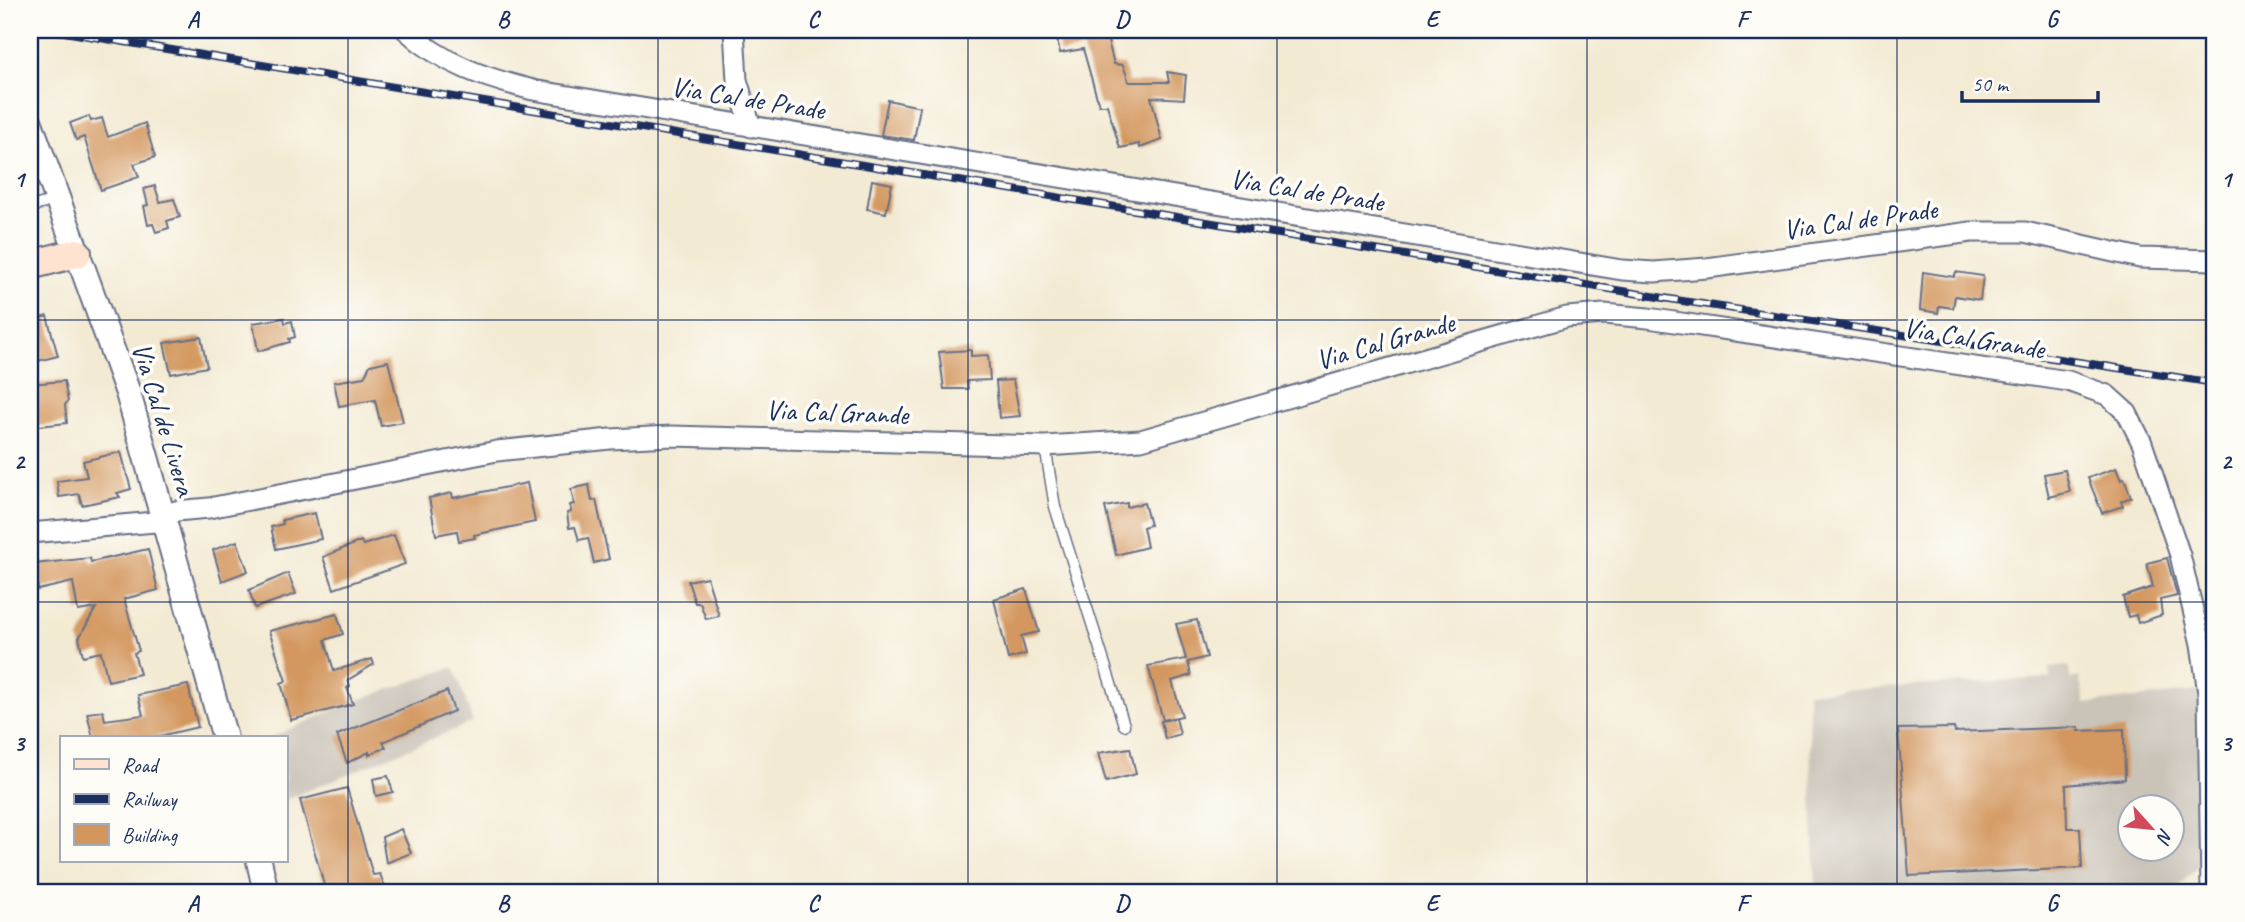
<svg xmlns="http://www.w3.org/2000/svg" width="2245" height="922" font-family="Caveat,sans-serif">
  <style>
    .industrial { fill: #cac3b8; fill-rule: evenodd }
    .building { fill: #d3975e }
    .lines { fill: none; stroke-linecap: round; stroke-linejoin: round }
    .service-casing { stroke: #677087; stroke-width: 13 }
    .minor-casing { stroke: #677087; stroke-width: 23 }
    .tertiary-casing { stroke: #677087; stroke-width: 28 }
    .secondary-casing { stroke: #677087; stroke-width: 32 }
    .service { stroke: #fff; stroke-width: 10 }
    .minor { stroke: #fff; stroke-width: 19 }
    .tertiary { stroke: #fff; stroke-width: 24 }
    .secondary { stroke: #fee3d1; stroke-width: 28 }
    .rail-casing { stroke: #1b2f5e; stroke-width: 8 }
    .rail { stroke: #fdfcf7; stroke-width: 5; stroke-dasharray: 16; stroke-linecap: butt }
    .grid { fill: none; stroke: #1b2f5e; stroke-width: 2; stroke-opacity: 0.55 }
    .labels { text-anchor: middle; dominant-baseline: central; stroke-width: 7; stroke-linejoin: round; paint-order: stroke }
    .street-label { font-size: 28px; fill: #1b2f5e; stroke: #fdfcf7 }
    .neatline { fill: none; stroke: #1b2f5e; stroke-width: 2.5 }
    .grid-label { font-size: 23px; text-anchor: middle; font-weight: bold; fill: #1b2f5e }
  </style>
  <rect width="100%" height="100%" fill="#fdfcf7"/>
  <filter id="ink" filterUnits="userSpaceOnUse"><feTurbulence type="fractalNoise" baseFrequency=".0143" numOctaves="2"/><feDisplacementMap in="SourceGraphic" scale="14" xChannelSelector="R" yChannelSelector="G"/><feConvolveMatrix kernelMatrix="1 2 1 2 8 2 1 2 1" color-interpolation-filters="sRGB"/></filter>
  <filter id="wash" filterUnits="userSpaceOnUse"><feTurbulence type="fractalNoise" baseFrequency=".00686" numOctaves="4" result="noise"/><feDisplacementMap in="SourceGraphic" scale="28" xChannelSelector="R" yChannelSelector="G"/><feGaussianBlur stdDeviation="1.57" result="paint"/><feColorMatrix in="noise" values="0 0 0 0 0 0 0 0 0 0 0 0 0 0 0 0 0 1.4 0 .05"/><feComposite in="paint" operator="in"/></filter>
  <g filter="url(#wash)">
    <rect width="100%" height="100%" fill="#f3ead3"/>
    <g class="industrial">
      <path d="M 2069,666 L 2070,679 L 2079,677 L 2085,704 L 2199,691 L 2202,863 L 2178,887 L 2177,892 L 1816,892 L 1808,692 L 2050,678 L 2049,668 ZM 2130,806 L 2172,806 L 2172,848 L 2130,848 Z"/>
      <polygon points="454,667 473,722 285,800 285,738 269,738 353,702"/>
    </g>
    <g id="blocks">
      <g class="building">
        <polygon points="1055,30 1105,30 1114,64 1123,65 1129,82 1169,82 1167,72 1186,75 1184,99 1151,97 1162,140 1140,148 1139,144 1120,148 1107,105 1099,105 1083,49 1060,53"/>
        <polygon points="888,100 920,107 914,140 881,135"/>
        <polygon points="89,116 91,121 102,118 108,137 145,123 155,157 134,164 139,177 101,190 84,137 76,140 70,123"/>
        <polygon points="872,180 892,184 886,213 867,209"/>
        <polygon points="155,186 160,202 174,199 180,217 167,221 169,228 156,232 153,224 148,225 144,206 148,205 144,189"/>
        <polygon points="1923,272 1954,277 1956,272 1983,276 1980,300 1955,296 1953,308 1939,306 1938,313 1920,310"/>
        <polygon points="47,316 58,356 30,363 30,321"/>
        <polygon points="284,318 285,323 292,321 295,337 289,339 290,342 258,351 253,323"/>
        <polygon points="201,337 207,367 171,374 164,343"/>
        <polygon points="971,350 971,356 988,355 990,380 967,381 968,389 944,389 939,352"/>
        <polygon points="388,361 403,422 381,426 375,400 339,406 334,382 364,377 370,365"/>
        <polygon points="1013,380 1020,416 999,418 996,381"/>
        <polygon points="64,381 68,401 65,405 67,423 30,427 30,384"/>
        <polygon points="121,452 131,489 117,493 120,497 82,505 79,494 59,497 57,481 87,477 83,461"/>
        <polygon points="2116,468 2121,480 2124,478 2131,497 2121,501 2123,506 2102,513 2088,478"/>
        <polygon points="2065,470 2070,492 2049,497 2044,474"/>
        <polygon points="527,483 535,522 474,535 475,538 459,541 457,531 436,535 429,498 452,493 453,498"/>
        <polygon points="589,485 592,501 596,500 609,559 594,563 588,538 579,540 575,527 569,528 567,513 571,512 570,505 574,504 571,489"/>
        <polygon points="1127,503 1127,507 1144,503 1150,525 1143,527 1147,547 1116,555 1105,507"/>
        <polygon points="315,513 321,539 276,549 271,527 283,524 282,520"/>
        <polygon points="394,535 405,564 334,589 323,557 361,541 363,545"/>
        <polygon points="237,541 248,571 222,581 213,550"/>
        <polygon points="148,549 158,590 124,599 139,651 134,653 140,674 108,681 101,652 83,656 79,638 96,608 78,611 73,582 38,590 35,564 90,558 91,562"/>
        <polygon points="2167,558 2177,596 2160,600 2162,615 2138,623 2136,615 2128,617 2123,597 2153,587 2147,563"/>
        <polygon points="288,573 296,594 255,608 249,590"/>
        <polygon points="707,577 719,616 706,619 700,603 695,603 688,581"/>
        <polygon points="1026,589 1039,632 1021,636 1026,654 1008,659 994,599"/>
        <polygon points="337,614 343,634 325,640 334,671 372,659 374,664 348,680 350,686 347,688 353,704 291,720 281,683 286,681 269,631"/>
        <polygon points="1197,620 1207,657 1188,662 1191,675 1172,681 1182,716 1163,720 1148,666 1186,659 1176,624"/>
        <polygon points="188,685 198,727 151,738 93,738 87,713 103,711 105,720 143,715 138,695"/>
        <polygon points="447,691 454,711 383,742 386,747 369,755 369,752 347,763 337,735"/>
        <polygon points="1176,718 1180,734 1165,739 1161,721"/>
        <polygon points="2079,727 2079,731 2124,729 2125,779 2066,785 2067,828 2080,828 2082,868 1909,876 1898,729 1954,728 1955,732"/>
        <polygon points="1130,748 1136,774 1106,782 1098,753"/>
        <polygon points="388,776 393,792 376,796 373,779"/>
        <polygon points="347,788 373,875 380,874 387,892 326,892 300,800"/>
        <polygon points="401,829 411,853 386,863 382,837"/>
      </g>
    </g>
  </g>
  <g filter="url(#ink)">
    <use href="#blocks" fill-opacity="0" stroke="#677087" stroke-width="2"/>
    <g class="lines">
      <defs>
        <g id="service">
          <polyline points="30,207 56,200"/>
          <polyline points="1045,446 1055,507 1124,725"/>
        </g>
        <g id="minor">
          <path d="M 406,30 C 442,64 485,78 533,90 L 1622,270 L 1654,272 L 1707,268 L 1971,232 L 2025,232 L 2140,258 L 2215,260"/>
          <polyline points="734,30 737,80 751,127"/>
          <polyline points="30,533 155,522 176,511 209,508 497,451 610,439 672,436 1045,446 1141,440 1567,317 1604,314 1648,318 2068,381 2107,395 2127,413 2142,443 2180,555 2201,644 2208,693 2211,892"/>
        </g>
        <g id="tertiary">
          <polyline points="30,123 128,393 225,738"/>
          <polyline points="259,861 266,892"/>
        </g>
        <polyline id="secondary" points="30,265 77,253"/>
      </defs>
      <use href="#service" class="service-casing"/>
      <use href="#minor" class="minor-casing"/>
      <use href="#tertiary" class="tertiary-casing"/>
      <use href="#secondary" class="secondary-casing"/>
      <use href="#service" class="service"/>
      <use href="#minor" class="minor"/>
      <use href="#tertiary" class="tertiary"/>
      <use href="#secondary" class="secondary"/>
      <defs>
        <polyline id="rail" points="52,30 1676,300 2215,383"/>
      </defs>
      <use href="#rail" class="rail-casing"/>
      <use href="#rail" class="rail"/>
    </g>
  </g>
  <path class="grid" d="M 348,30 L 348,892M 658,30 L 658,892M 968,30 L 968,892M 1277,30 L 1277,892M 1587,30 L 1587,892M 1897,30 L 1897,892M 30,320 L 2215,320M 30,602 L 2215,602"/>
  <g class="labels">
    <g class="street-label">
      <text transform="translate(748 98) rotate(9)">Via Cal de Prade</text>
      <text transform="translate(1307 190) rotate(9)">Via Cal de Prade</text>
      <text transform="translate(1860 219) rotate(-8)">Via Cal de Prade</text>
      <text transform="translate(1974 338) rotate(9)">Via Cal Grande</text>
      <text transform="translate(1385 341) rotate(-16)">Via Cal Grande</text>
      <text transform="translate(837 412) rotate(2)">Via Cal Grande</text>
      <text transform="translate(164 419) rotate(73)">Via Cal de Livera</text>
    </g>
  </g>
  <rect width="2245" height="922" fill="none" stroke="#fdfcf7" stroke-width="77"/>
  <rect x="60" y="736" width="228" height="126" fill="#fdfcf7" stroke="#a3aaba" stroke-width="2"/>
  <rect x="74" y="759" width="35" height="10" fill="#fee3d1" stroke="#a3aaba" stroke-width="2"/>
  <text x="122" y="772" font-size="21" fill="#1b2f5e">Road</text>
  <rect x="74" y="794" width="35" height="10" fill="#1b2f5e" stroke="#a3aaba" stroke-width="2"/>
  <text x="122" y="806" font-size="21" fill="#1b2f5e">Railway</text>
  <rect x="74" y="824" width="35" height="21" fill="#d3975e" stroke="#a3aaba" stroke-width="2"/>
  <text x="122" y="842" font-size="21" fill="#1b2f5e">Building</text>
  <g transform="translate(2151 828) rotate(117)"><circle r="33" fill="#fdfcf7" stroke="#a3aaba" stroke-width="2"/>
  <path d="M0-5L12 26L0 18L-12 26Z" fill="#d1495b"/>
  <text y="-10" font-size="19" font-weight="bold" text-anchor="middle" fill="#1b2f5e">N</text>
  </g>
  <path d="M1962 91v10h136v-10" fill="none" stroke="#1b2f5e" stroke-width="3.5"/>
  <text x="1972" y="91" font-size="21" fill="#1b2f5e" stroke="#fdfcf7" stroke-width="5" paint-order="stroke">50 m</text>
  <rect x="38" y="38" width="2168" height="846" class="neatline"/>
  <g class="grid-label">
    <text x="193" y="27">A</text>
    <text x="503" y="27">B</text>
    <text x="813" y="27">C</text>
    <text x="1122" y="27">D</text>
    <text x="1432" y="27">E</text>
    <text x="1742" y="27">F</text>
    <text x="2052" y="27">G</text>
    <text x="19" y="187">1</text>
    <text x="2226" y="187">1</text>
    <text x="19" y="469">2</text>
    <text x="2226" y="469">2</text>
    <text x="19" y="751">3</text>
    <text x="2226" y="751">3</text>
    <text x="193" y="911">A</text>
    <text x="503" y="911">B</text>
    <text x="813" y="911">C</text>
    <text x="1122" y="911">D</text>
    <text x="1432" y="911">E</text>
    <text x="1742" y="911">F</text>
    <text x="2052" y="911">G</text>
  </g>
</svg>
